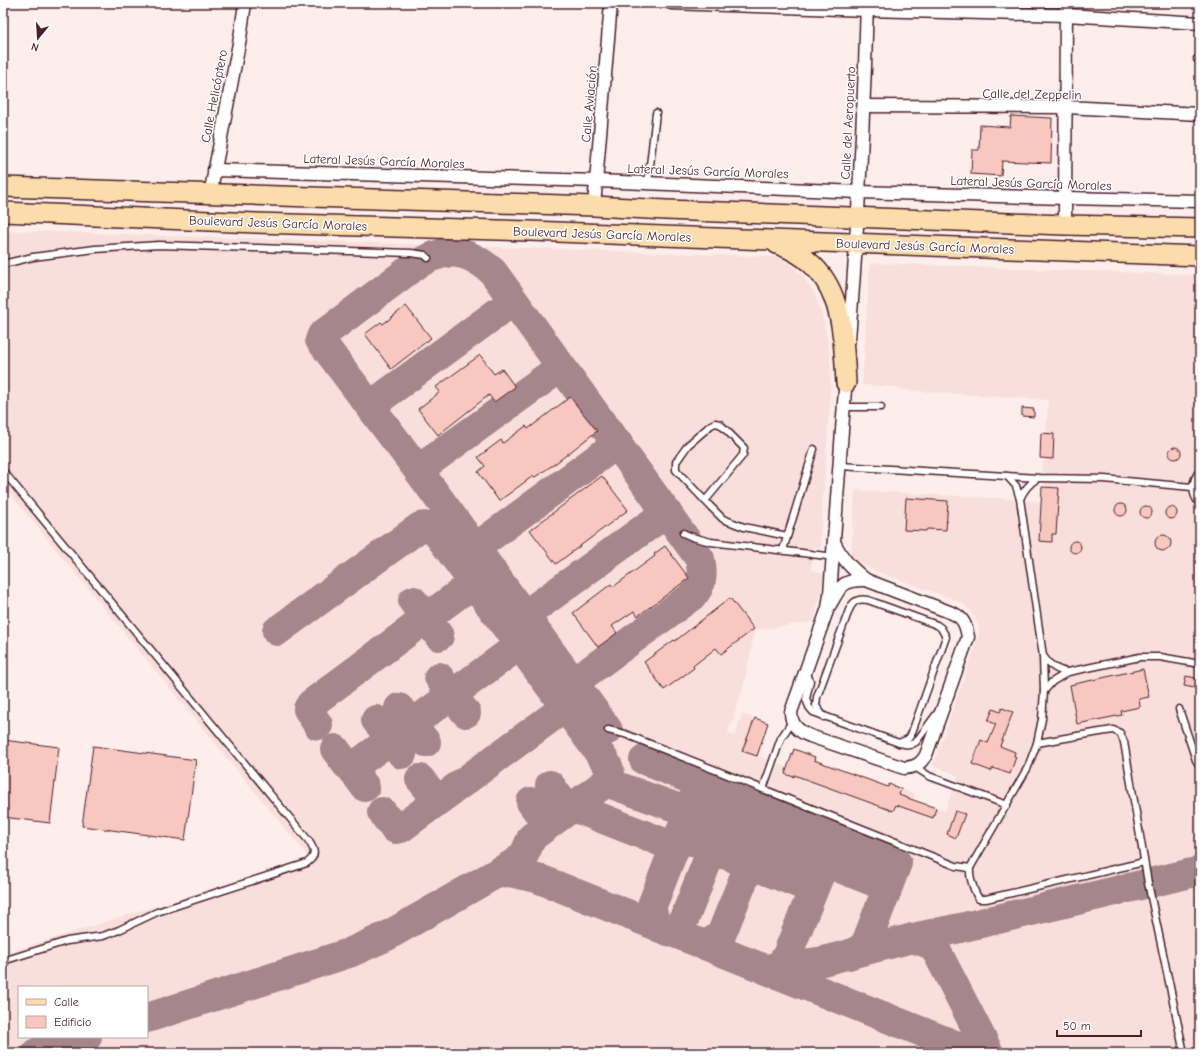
<svg xmlns="http://www.w3.org/2000/svg" width="1203" height="1056" font-family="'Comic Neue',sans-serif">
  <style>
    .built { fill: #f8dfdb; fill-rule: evenodd }
    .lines { fill: none; stroke-linecap: round; stroke-linejoin: round }
    .taxiway { stroke: #a4868c; stroke-width: 30 }
    .building { fill: #f8c8c0; stroke: #4a1f2b }
    .service-casing { stroke: #4a1f2b; stroke-width: 9 }
    .minor-casing { stroke: #4a1f2b; stroke-width: 15 }
    .primary-casing { stroke: #4a1f2b; stroke-width: 22 }
    .service { stroke: #fff; stroke-width: 6 }
    .minor { stroke: #fff; stroke-width: 12 }
    .primary { stroke: #fbddab; stroke-width: 19 }
    .labels { text-anchor: middle; dominant-baseline: central; stroke-width: 3; stroke-linejoin: round; paint-order: stroke }
    .street-label { font-size: 13px; fill: #4a1f2b; stroke: #fff }
  </style>
  <rect width="100%" height="100%" fill="#fdeeec"/>
  <filter id="ink" filterUnits="userSpaceOnUse"><feTurbulence type="fractalNoise" baseFrequency=".025" numOctaves="2"/><feDisplacementMap in="SourceGraphic" scale="8" xChannelSelector="R" yChannelSelector="G"/><feConvolveMatrix kernelMatrix="1 2 1 2 8 2 1 2 1" color-interpolation-filters="sRGB"/></filter>
  <g filter="url(#ink)">
    <path class="built" d="M 3,231 L 63,232 L 781,257 L 801,274 L 813,291 L 821,311 L 827,336 L 830,356 L 831,382 L 820,548 L 813,548 L 812,562 L 810,569 L 824,574 L 819,600 L 813,622 L 755,630 L 743,689 L 728,733 L 735,736 L 742,714 L 768,723 L 758,756 L 787,767 L 794,749 L 815,757 L 814,760 L 888,787 L 889,784 L 915,794 L 913,800 L 945,811 L 958,776 L 933,765 L 978,639 L 979,629 L 976,620 L 972,613 L 965,606 L 957,601 L 868,568 L 859,564 L 854,560 L 851,554 L 855,490 L 1011,499 L 1041,502 L 1042,487 L 1045,487 L 1045,472 L 1042,472 L 1042,462 L 1046,462 L 1046,458 L 1040,458 L 1041,433 L 1046,433 L 1048,400 L 901,390 L 897,387 L 862,385 L 870,263 L 1200,275 L 1200,1053 L 3,1053 L 3,954 L 309,858 L 3,485 ZM 19,987 L 147,987 L 147,1037 L 19,1037 Z"/>
    <g class="lines">
      <g class="taxiway">
        <polyline points="370,406 513,301"/>
        <polyline points="418,470 561,367"/>
        <polyline points="475,548 618,443"/>
        <polyline points="413,601 424,614 430,615 430,623 439,636"/>
        <polyline points="524,616 667,512"/>
        <polyline points="439,677 449,691 448,697 455,699 466,713"/>
        <path d="M 573,683 L 692,596 C 703,585 703,573 700,559 L 493,272 C 465,247 444,247 413,267 L 322,335 L 320,340 L 418,470 L 608,730"/>
        <path d="M 399,708 C 404,713 408,723 416,721 L 414,728 L 426,742"/>
        <polyline points="376,720 389,736 394,737 395,744 402,754"/>
        <polyline points="318,725 308,709 311,704 460,593 470,588 480,591"/>
        <polyline points="335,749 347,765 353,767"/>
        <polyline points="644,760 697,782 699,785 706,785 765,809 769,811 770,814"/>
        <polyline points="420,779 435,797 442,798"/>
        <polyline points="606,782 683,810 686,813 687,817"/>
        <polyline points="550,785 566,807 565,812"/>
        <polyline points="365,787 354,772 353,767 510,652 514,645 514,637"/>
        <polyline points="531,802 545,821 552,822"/>
        <polyline points="566,807 581,810 672,846 674,849"/>
        <polyline points="382,812 394,828 396,829 401,828 556,714 560,705 559,698"/>
        <polyline points="688,814 694,811 756,835 759,838 758,843 764,839 769,840 820,860 822,867"/>
        <polyline points="770,814 780,814 827,833 831,835 833,839"/>
        <polyline points="833,839 839,838 894,859 897,863 867,941 862,948 849,955"/>
        <polyline points="678,840 685,838 742,861 747,864 748,868 752,866 757,867 808,887 811,889 811,894"/>
        <polyline points="823,865 826,863 830,864 880,884 885,887 886,893"/>
        <polyline points="496,874 510,872 537,878 765,969 819,962 913,938 960,928 1200,871"/>
        <polyline points="660,928 655,921 651,908 699,785"/>
        <polyline points="668,931 677,929 685,917 707,862"/>
        <polyline points="913,938 930,944 937,952 989,1053"/>
        <polyline points="703,945 710,943 721,935 770,814"/>
        <polyline points="772,969 781,964 787,955 819,876"/>
        <polyline points="767,970 975,1053"/>
        <path d="M 147,1018 L 349,953 L 387,936 L 518,861 L 525,853 L 532,837 L 605,783 C 613,776 610,769 605,761 L 437,533 C 433,527 427,525 420,527 L 277,631"/>
        <polyline points="36,1053 87,1037"/>
      </g>
    </g>
    <g class="building">
      <polygon points="1011,116 1052,118 1051,163 1002,161 1001,176 971,174 972,150 979,150 980,125 1010,127"/>
      <polygon points="406,306 431,338 391,369 365,334 381,322 383,324"/>
      <polygon points="480,355 494,374 502,369 515,387 494,402 489,395 438,435 418,409 440,392 436,387"/>
      <polygon points="570,397 597,431 556,463 535,477 533,476 499,501 478,472 485,466 478,457 501,440 503,443 526,426 528,429"/>
      <polygon points="1022,408 1034,409 1034,417 1022,416"/>
      <polygon points="1041,433 1054,434 1053,459 1040,458"/>
      <circle cx="1175" cy="453" r="6"/>
      <polygon points="602,476 628,510 556,564 530,530"/>
      <polygon points="1042,487 1059,488 1056,534 1052,534 1052,542 1039,541"/>
      <polygon points="906,498 948,501 946,530 927,529 926,531 904,530"/>
      <circle cx="1121" cy="510" r="6"/>
      <circle cx="1146" cy="512" r="6"/>
      <circle cx="1171" cy="513" r="6"/>
      <circle cx="1163" cy="543" r="8"/>
      <circle cx="1075" cy="547" r="6"/>
      <polygon points="665,546 689,578 638,616 634,611 612,626 617,633 598,647 573,613 611,584 613,587 655,556 654,554"/>
      <polygon points="730,598 754,629 721,654 716,648 693,666 694,668 664,690 644,662 674,640 675,641"/>
      <polygon points="1143,669 1149,697 1139,699 1140,707 1121,711 1122,715 1077,724 1070,685"/>
      <polygon points="1186,676 1200,679 1200,689 1184,686"/>
      <polygon points="1002,708 1013,712 1000,746 1015,752 1014,756 1016,757 1010,774 993,768 991,771 972,764 981,740 988,743 996,724 988,721 993,709 1000,712"/>
      <polygon points="755,718 768,723 757,756 742,751"/>
      <polygon points="3,740 59,747 50,823 3,817"/>
      <polygon points="93,746 196,760 185,840 82,826"/>
      <polygon points="794,749 815,757 814,760 888,787 889,784 901,789 899,795 936,808 933,818 896,805 893,811 794,775 794,777 785,774"/>
      <polygon points="955,811 965,814 956,838 947,834"/>
    </g>
    <g class="lines">
      <defs>
        <g id="service">
          <polyline points="1197,59 1200,61"/>
          <polyline points="648,183 656,113"/>
          <polyline points="3,264 33,257 95,249 159,245 411,253 425,255 428,258"/>
          <polyline points="844,407 881,407"/>
          <polyline points="840,466 1038,478 1104,479 1192,487"/>
          <path d="M 3,471 L 308,840 C 315,850 317,855 307,863 L 157,912 L 119,930 L 103,936 L 67,941 L 3,961"/>
          <path d="M 1200,471 C 1191,480 1191,495 1200,504"/>
          <path d="M 1007,476 L 1016,486 L 1020,499 L 1043,656 L 1044,691 L 1042,719 L 1037,743 L 1028,767 L 970,868 C 969,876 974,892 979,899 L 986,899 L 1144,862"/>
          <path d="M 1020,499 C 1024,489 1030,483 1038,478"/>
          <polyline points="705,501 743,455 744,448 720,424 715,423 711,425 688,445 676,462 676,470 710,506 723,519 744,527 787,536"/>
          <polyline points="683,533 692,537 711,542 835,557"/>
          <polyline points="783,550 814,449"/>
          <path d="M 1043,656 C 1049,665 1057,671 1068,672"/>
          <polyline points="806,671 810,681 806,699 809,707 813,712 899,743 910,745 916,742 938,712"/>
          <polyline points="1044,691 1052,682 1068,672 1140,657 1160,657 1200,664"/>
          <polyline points="1179,709 1196,760 1200,766"/>
          <path d="M 824,717 L 816,706 L 817,697 L 849,610 C 853,601 858,598 868,600 L 937,625 L 941,628 L 946,637 L 911,735 L 908,739 L 899,743"/>
          <polyline points="608,730 625,734 956,866 970,868"/>
          <polyline points="1037,743 1100,732 1113,730 1120,733 1124,742 1148,883 1184,1053"/>
          <polyline points="915,767 929,776 1007,805"/>
          <polyline points="763,789 781,738 792,722"/>
        </g>
        <g id="minor">
          <polyline points="671,3 867,10 1066,15 1200,23"/>
          <polyline points="864,106 1066,107 1200,114"/>
          <polyline points="214,170 597,181 859,192 1066,198 1200,201"/>
          <polyline points="210,195 240,38 245,3"/>
          <polyline points="594,206 611,3"/>
          <polyline points="1065,225 1066,3"/>
          <path d="M 849,339 C 858,227 864,115 867,3"/>
          <path d="M 834,542 C 843,560 851,568 866,580"/>
          <path d="M 828,608 C 840,589 840,579 866,580 L 952,613 C 963,617 966,625 968,637 L 926,755 C 920,765 915,767 904,768 L 810,736 C 798,731 791,725 791,712 L 828,608 L 830,594 L 846,376"/>
        </g>
        <g id="primary">
          <polyline points="3,187 594,206 666,210 1065,225 1200,228"/>
          <polyline points="3,212 256,223 530,231 1200,256"/>
          <path d="M 777,244 C 842,266 843,326 846,383"/>
        </g>
      </defs>
      <use href="#service" class="service-casing"/>
      <use href="#minor" class="minor-casing"/>
      <use href="#primary" class="primary-casing"/>
      <use href="#service" class="service"/>
      <use href="#minor" class="minor"/>
      <use href="#primary" class="primary"/>
    </g>
  </g>
  <g class="labels">
    <g class="street-label">
      <text transform="translate(1032 94) rotate(1)">Calle del Zeppelin</text>
      <text transform="translate(214 96) rotate(-79)">Calle Helicóptero</text>
      <text transform="translate(589 104) rotate(-85)">Calle Aviación</text>
      <text transform="translate(848 123) rotate(-87)">Calle del Aeropuerto</text>
      <text transform="translate(384 161) rotate(2)">Lateral Jesús García Morales</text>
      <text transform="translate(708 171) rotate(2)">Lateral Jesús García Morales</text>
      <text transform="translate(1031 183) rotate(2)">Lateral Jesús García Morales</text>
      <text transform="translate(278 223) rotate(2)">Boulevard Jesús García Morales</text>
      <text transform="translate(602 234) rotate(2)">Boulevard Jesús García Morales</text>
      <text transform="translate(925 246) rotate(2)">Boulevard Jesús García Morales</text>
    </g>
  </g>
  <rect width="1203" height="1056" fill="none" stroke="#fff" stroke-width="16"/>
  <rect x="8" y="8" width="1187" height="1040" fill="none" stroke="#4a1f2b" stroke-width="1.5" filter="url(#ink)"/>
  <rect x="18" y="986" width="130" height="52" fill="#ffffff" stroke="#b7a5aa"/>
  <rect x="26" y="999" width="20" height="6" fill="#fbddab" stroke="#b7a5aa"/>
  <text x="54" y="1006" font-size="12" fill="#4a1f2b">Calle</text>
  <rect x="26" y="1016" width="20" height="12" fill="#f8c8c0" stroke="#b7a5aa"/>
  <text x="54" y="1026" font-size="12" fill="#4a1f2b">Edificio</text>
  <g transform="translate(38 38) rotate(198)" stroke="#ffffff" stroke-width="3" paint-order="stroke">
  <path d="M0-3L7 15L0 10L-7 15Z" fill="#4a1f2b"/>
  <text y="-6" font-size="11" font-weight="bold" text-anchor="middle" fill="#4a1f2b">N</text>
  </g>
  <path d="M1057 1030v6h84v-6" fill="none" stroke="#4a1f2b" stroke-width="2"/>
  <text x="1063" y="1030" font-size="12" fill="#4a1f2b" stroke="#ffffff" stroke-width="3" paint-order="stroke">50 m</text>
</svg>
